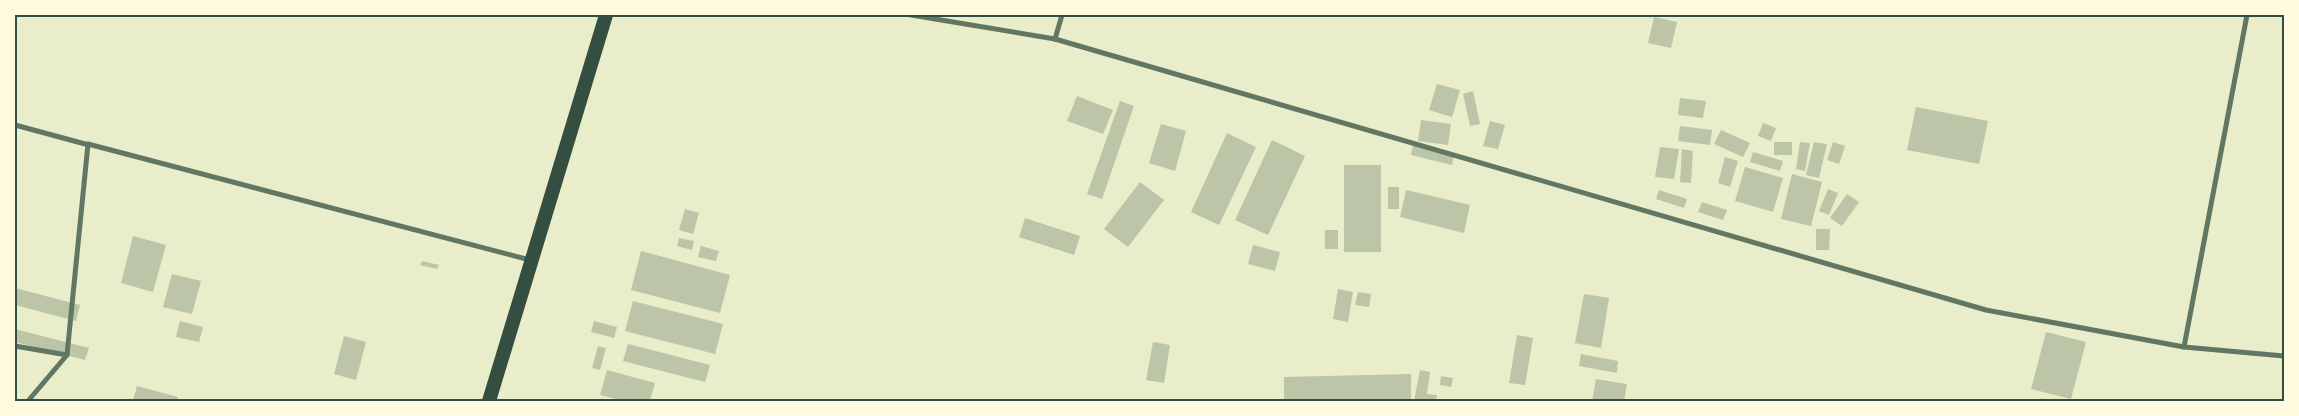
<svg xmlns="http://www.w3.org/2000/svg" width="2299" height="416" font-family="Arial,sans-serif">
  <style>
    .building { fill: #bcc5a7 }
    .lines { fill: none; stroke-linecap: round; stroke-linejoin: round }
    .minor { stroke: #617663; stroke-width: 5 }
    .trunk { stroke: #344e41; stroke-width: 14 }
    .neatline { fill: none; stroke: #344e41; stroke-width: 2 }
  </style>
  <rect width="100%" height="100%" fill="#e9edc9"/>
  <g class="building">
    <polygon points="1654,17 1677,22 1671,48 1648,43"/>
    <polygon points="1437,84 1460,90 1452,117 1429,110"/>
    <polygon points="1473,91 1480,124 1470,126 1463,94"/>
    <polygon points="1077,96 1113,110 1103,134 1067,121"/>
    <polygon points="1680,98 1706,101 1703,118 1678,115"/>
    <polygon points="1120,101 1134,106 1102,199 1087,194"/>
    <polygon points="1916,107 1988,121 1979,164 1907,150"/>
    <polygon points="1421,120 1451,124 1448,145 1418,141"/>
    <polygon points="1490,121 1505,125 1498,149 1483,146"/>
    <polygon points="1763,123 1776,128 1771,141 1758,136"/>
    <polygon points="1161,124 1186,131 1175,171 1149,163"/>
    <polygon points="1680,126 1712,130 1710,145 1678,141"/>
    <polygon points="1721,130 1750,143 1743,157 1714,144"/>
    <polygon points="1227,133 1256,147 1219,225 1191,212"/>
    <polygon points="1272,140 1305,156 1268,235 1235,220"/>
    <rect x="1774" y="142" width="18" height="13"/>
    <polygon points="1800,142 1810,143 1805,171 1796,169"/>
    <polygon points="1814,142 1827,144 1819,178 1806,175"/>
    <polygon points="1833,142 1845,146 1839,164 1827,160"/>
    <polygon points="1413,145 1454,155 1452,165 1411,155"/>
    <polygon points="1660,147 1679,149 1674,179 1655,177"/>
    <polygon points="1682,149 1693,151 1691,183 1680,182"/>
    <polygon points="1753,152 1783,161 1780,171 1750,162"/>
    <polygon points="1725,157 1738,161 1730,187 1718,183"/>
    <rect x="1344" y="165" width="37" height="87"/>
    <polygon points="1745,167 1783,178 1773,212 1735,201"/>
    <polygon points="1792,174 1822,182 1811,226 1781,219"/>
    <polygon points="1140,182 1164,200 1128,247 1104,229"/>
    <rect x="1388" y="187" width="11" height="22"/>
    <polygon points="1828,189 1838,193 1829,215 1819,211"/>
    <polygon points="1406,190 1470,205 1464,233 1400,217"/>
    <polygon points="1659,190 1687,199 1684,208 1656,199"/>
    <polygon points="1847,194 1859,202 1842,226 1830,218"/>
    <polygon points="1702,202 1727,210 1723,220 1698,212"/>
    <polygon points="685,209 699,213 693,234 679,230"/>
    <polygon points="1025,218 1080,236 1074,255 1019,237"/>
    <polygon points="1816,229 1830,229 1829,250 1816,250"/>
    <rect x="1325" y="230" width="13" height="19"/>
    <polygon points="133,236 166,245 153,292 121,283"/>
    <polygon points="679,238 694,241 692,250 677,246"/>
    <polygon points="1253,245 1280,252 1275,271 1248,264"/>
    <polygon points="701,246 719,251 716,261 698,257"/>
    <polygon points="641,251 730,275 720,313 631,290"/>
    <polygon points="422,261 439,265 437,269 420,265"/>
    <polygon points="172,274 201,281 192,314 163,307"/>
    <polygon points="15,288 80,305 76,321 15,305"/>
    <polygon points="1338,289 1353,292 1348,322 1333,319"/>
    <polygon points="1358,292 1371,294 1369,307 1355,305"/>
    <polygon points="1584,294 1609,298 1601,348 1575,343"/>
    <polygon points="633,301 723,324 715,354 625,331"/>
    <polygon points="180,321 203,327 199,342 176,337"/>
    <polygon points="594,321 617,327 614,338 591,332"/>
    <polygon points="15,329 89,348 85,360 15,342"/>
    <polygon points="2046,332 2086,342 2071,399 2031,389"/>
    <polygon points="1517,335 1533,338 1525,385 1509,383"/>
    <polygon points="344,336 366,342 356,380 334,374"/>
    <polygon points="1153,342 1170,345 1164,383 1146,380"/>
    <polygon points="628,344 710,365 705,382 623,361"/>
    <polygon points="598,346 606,348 600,370 592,368"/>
    <polygon points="1581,354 1618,361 1617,373 1579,366"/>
    <polygon points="607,370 655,383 650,401 624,401 600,395"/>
    <polygon points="1420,370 1430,372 1427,394 1437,395 1436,401 1414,401"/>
    <polygon points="1411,374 1411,401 1284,401 1284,377"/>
    <polygon points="1441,376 1453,378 1451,387 1440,385"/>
    <polygon points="1596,379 1627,384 1624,401 1592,401"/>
    <polygon points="137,386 178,397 177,401 133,401"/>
  </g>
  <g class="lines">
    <g class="minor">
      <polyline points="911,15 1055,39 1986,310 2184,347 2284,356"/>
      <polyline points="1055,39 1062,15"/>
      <polyline points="15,125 89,145"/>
      <polyline points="15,346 67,355 28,401"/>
      <polyline points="2184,347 2247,15"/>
      <polyline points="67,355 88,144 530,260"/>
    </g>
    <polyline class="trunk" points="489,401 606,15"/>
  </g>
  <rect width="2299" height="416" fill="none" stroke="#fefae0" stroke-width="32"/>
  <rect x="16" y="16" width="2267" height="384" class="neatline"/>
</svg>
